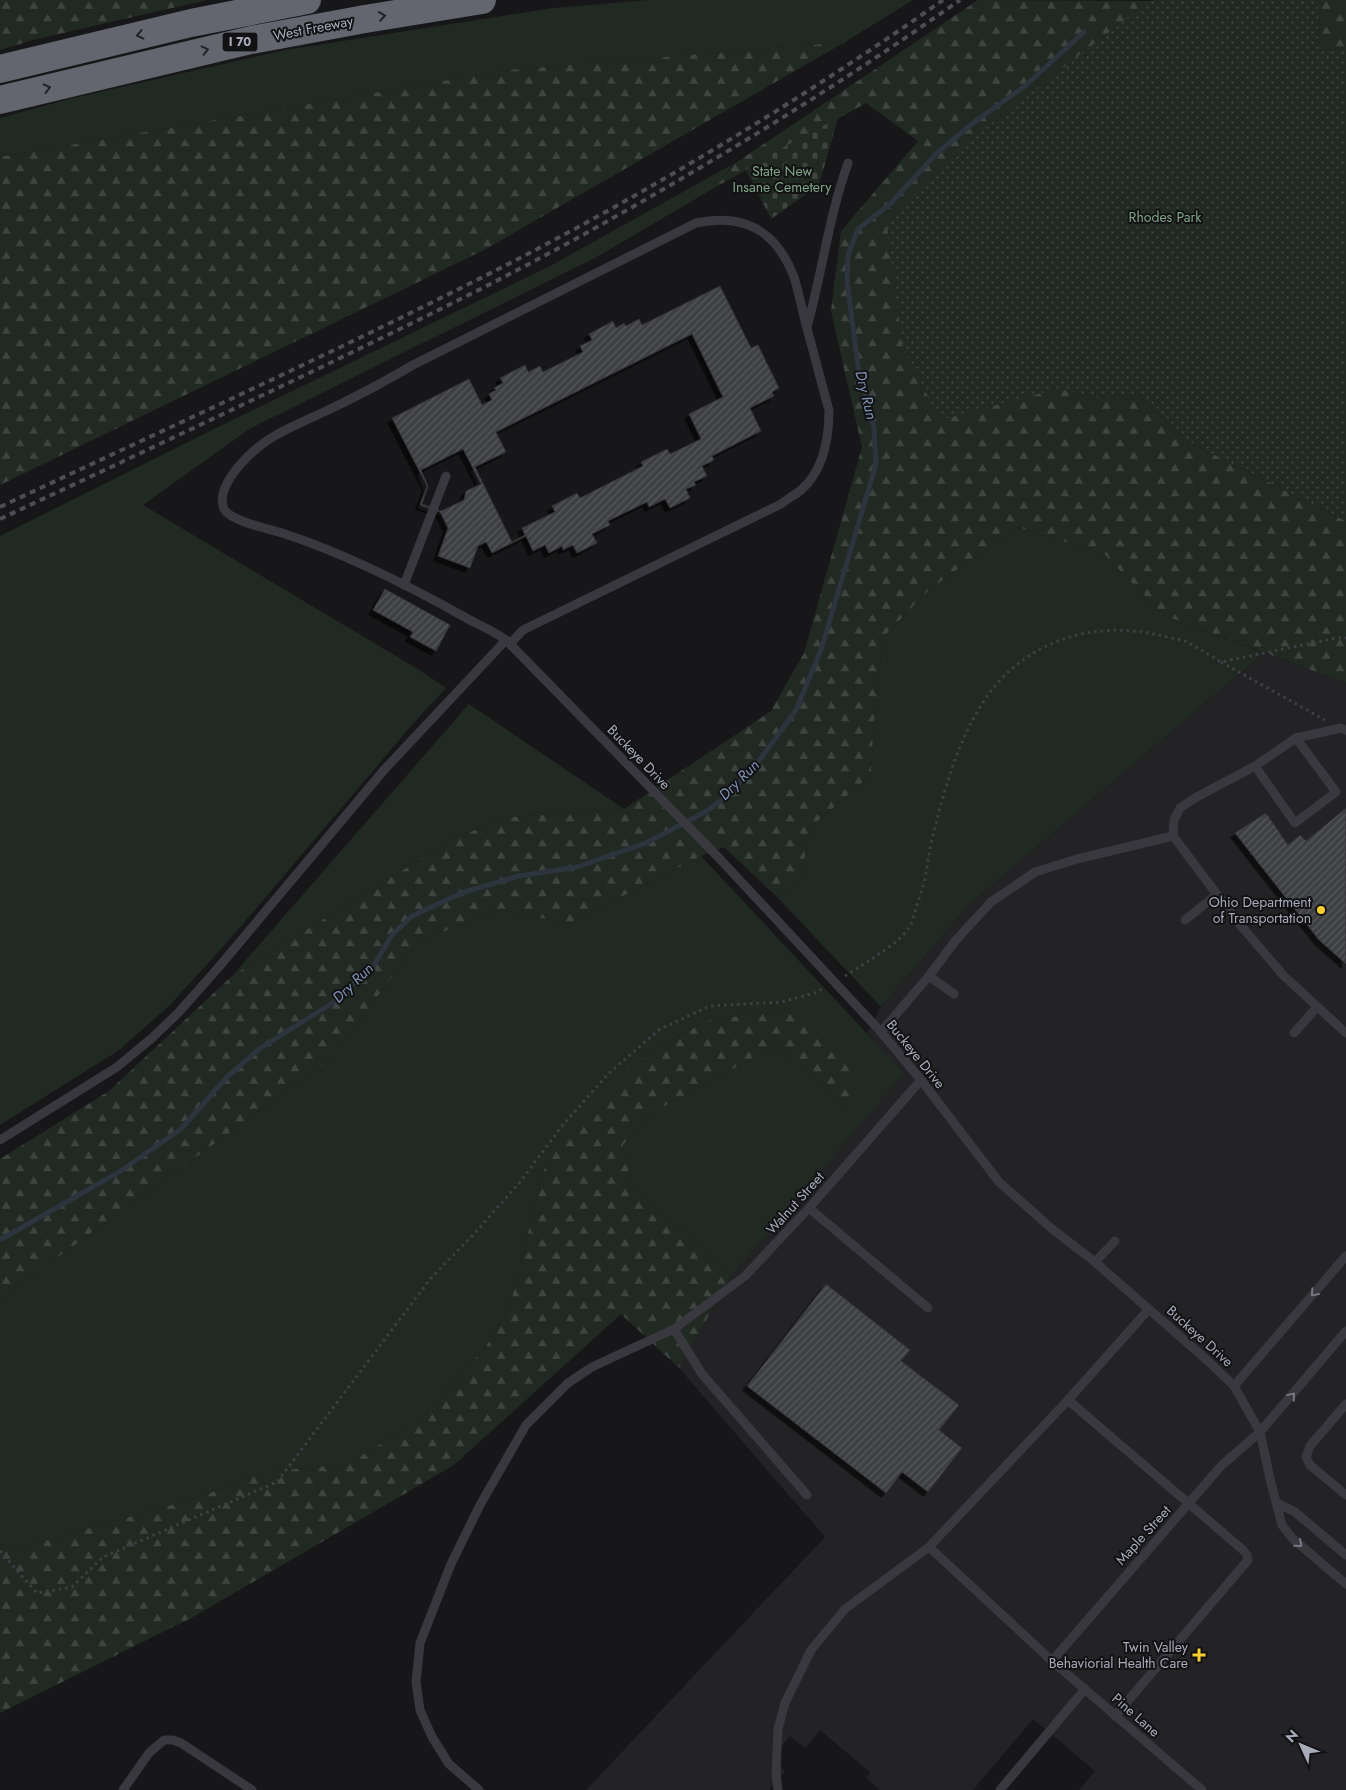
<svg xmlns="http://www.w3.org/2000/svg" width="1346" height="1790" font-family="Jost,sans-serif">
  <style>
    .built { fill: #232326 }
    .grass { fill: #212923 }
    .forest { fill: url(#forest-firs) }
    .cemetery { fill: url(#cemetery-stones) }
    .park { fill: url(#park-dots) }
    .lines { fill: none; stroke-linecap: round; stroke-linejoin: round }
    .stream { stroke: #2c343e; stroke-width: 5 }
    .building { fill: url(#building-hatch); stroke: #313135; fill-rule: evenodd; filter: url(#shadow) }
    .path { stroke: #3e3f45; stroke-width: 3; stroke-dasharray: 2.5 4; stroke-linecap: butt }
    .service { stroke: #38383e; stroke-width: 9 }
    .motorway { stroke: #63656f; stroke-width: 28 }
    .rail { stroke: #4d4e55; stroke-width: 4; stroke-dasharray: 6 5; stroke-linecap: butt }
    .oneway { stroke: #222326 }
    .oneway2 { stroke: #767782 }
    .poi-dot { fill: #f8cf30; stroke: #121214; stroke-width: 2 }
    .labels { text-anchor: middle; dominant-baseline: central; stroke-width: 4; stroke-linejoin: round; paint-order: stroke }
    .shield { fill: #121214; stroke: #7b7d88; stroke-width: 1 }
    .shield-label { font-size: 12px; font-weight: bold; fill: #a8abb9 }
    .street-label { font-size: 14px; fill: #a8abb9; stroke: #121214 }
    .park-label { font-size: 14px; fill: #7fa586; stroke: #121214 }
    .poi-label { font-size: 14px; fill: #a8abb9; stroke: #121214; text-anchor: end }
    .water-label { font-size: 15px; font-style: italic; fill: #7e94b5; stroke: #121214 }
  </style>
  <defs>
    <pattern id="forest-firs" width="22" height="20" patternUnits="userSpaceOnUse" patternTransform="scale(1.25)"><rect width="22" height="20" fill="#212923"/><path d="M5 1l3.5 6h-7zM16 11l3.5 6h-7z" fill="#3e4541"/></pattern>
    <pattern id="cemetery-stones" width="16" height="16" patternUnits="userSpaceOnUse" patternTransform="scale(1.25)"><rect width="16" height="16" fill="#212923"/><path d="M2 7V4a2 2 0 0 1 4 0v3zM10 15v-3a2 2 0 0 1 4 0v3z" fill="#3e4541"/></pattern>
    <pattern id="park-dots" width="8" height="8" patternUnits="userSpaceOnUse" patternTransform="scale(1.25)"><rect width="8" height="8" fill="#212923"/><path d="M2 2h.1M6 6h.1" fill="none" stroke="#3e4541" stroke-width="1.8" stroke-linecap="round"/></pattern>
    <pattern id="building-hatch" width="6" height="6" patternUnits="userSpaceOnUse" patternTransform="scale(1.25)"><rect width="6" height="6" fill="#3e3f43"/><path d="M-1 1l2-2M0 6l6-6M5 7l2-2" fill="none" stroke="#57585c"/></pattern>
    <filter id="shadow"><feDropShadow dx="-4.5" dy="4.5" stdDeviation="0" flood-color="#0009"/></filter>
  </defs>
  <rect width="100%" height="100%" fill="#171719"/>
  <polygon class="built" points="1264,653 1346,683 1346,1790 1079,1790 1095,1771 1033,1719 973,1790 880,1790 866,1778 870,1772 820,1730 805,1748 790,1736 771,1758 785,1771 769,1790 586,1790 825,1537 679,1368 731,1277 903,1073 867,1033 881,1007 971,903"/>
  <g class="grass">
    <polygon points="648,0 913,0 845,42 507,70 0,157 0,118 69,99 285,50 553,8"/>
    <polygon points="733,164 716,187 595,258 251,428 143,505 421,671 446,688 411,726 231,938 169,1006 118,1051 0,1125 0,536 220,426 550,266"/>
    <polygon points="1017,527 1104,554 1163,615 1264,653 971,903 881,1007 778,898 799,881 812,826 871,775 873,734 883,637 930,589"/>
    <polygon points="469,704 624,809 511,817 456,837 232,976"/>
    <polygon points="701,856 904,1073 731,1277 632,1185 623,1145 648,1115 777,1045 847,1110 793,1008 706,1021 645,1055 546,1162 509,1309 485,1348 419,1420 348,1464 262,1472 203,1496 16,1549 0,1546 0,1307 25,1281 331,1059 418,942 499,909 568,924"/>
  </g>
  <g class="forest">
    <polygon points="0,0 207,0 33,40 0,50"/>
    <polygon points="978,0 1149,1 940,419 1060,388 1092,398 1140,396 1187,441 1346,521 1346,683 1163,615 1104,554 1017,527 930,589 883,637 873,734 871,775 812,826 799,881 778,898 724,847 701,856 568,924 499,909 418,942 331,1059 25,1281 0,1307 0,1159 109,1091 232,976 456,837 511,817 624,809 771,711 804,653 862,447 831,311 841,231 918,141 866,103 716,187 734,164"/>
    <polygon points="1318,0 1346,0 1346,48 1319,51"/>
    <polygon points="845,42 486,249 0,485 0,157 507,70"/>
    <polygon points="793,1008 855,1072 847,1110 777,1045 648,1115 623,1145 632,1185 731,1277 679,1368 621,1314 454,1465 193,1617 0,1713 0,1546 16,1549 203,1496 262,1472 348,1464 419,1420 485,1348 509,1309 546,1162 581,1115 645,1055 706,1021"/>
  </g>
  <polygon class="cemetery" points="838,118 819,185 771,219 745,168"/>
  <polygon class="park" points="1155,0 1318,0 1319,51 1346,48 1346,521 1187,441 1140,396 1092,398 1060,388 940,420 903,348 887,227 953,153 1149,1"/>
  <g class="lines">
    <polyline class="stream" points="0,1240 119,1172 181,1129 226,1078 259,1049 331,1004 374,965 392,935 412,916 464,892 519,876 577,867 646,843 707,811 728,795 761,758 796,710 821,650 876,464 874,428 858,366 847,281 848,255 858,229 890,204 938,152 977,120 1025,86 1084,32"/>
  </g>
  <g class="building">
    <path d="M 720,286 L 751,348 L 758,345 L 779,388 L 772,392 L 774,396 L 750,408 L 761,431 L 712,456 L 714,460 L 702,466 L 707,476 L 694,482 L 696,485 L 686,489 L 690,498 L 670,508 L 665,499 L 649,507 L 647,502 L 608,521 L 610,525 L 592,534 L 597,543 L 577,553 L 573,545 L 563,550 L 562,546 L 549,553 L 545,545 L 533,551 L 526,536 L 492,553 L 486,542 L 478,546 L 470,568 L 438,556 L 448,528 L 440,512 L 420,505 L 427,486 L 392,418 L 469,379 L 482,405 L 492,400 L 489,394 L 496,390 L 494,388 L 503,383 L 500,378 L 525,365 L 528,372 L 540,366 L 543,372 L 583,352 L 580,346 L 592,340 L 589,334 L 613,321 L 616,328 L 624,323 L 626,326 L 639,319 L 642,325 ZM 692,334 L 723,397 L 689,414 L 701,439 L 670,454 L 667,449 L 641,462 L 643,466 L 580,498 L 577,493 L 552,506 L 555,512 L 522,528 L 525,535 L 512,542 L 475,467 L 506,452 L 496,432 ZM 463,449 L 481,484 L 466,491 L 464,500 L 441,511 L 422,504 L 428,486 L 421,470 Z"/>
    <polygon points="385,589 450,625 436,651 410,637 413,632 373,610"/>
    <polygon points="1346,808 1346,964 1319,940 1235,833 1266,813 1288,845 1300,835 1306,841"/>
    <polygon points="826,1284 910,1350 901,1361 959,1405 939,1430 962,1448 928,1492 902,1472 886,1493 747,1386"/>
  </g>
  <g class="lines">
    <g class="path">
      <polyline points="1221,662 1325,720"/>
      <path d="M 845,976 C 862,965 897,945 908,929 C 912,925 913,917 915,912 C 918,901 922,890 925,879 C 928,862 930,844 935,827 C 945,787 958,743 980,707 C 1019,643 1090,618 1163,636 C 1170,638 1178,639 1185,641 C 1197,647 1209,655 1221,662 L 1336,638 L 1346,638"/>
      <polyline points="0,1551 37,1593 72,1587 103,1557 277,1482 431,1278 475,1233 520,1182 562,1126 608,1074 660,1029 710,1006 781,1002 815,993 824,988"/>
    </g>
    <g class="service">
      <path d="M 807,327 C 822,273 829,216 848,163"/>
      <polyline points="404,585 446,476"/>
      <path d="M 510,644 L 523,630 L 781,504 C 787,499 795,495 801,490 C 824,470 829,439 829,410 C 821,382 814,353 806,325 C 802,309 799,293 794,277 C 776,230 744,213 696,223 L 413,365 C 384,382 356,397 326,411 C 303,422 276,432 256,449 C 242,461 215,489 224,509 C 230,521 269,529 282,533 C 347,554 408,585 468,619 C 482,627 498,632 510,644 L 719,858 L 881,1032 L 921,1080 L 999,1182 L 1051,1228 L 1095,1262 L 1208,1361 L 1234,1386 L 1260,1432 L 1271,1483 L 1282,1525 L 1293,1539 L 1346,1584"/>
      <polyline points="1296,738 1341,728 1346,730"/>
      <polyline points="1173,836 1174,820 1180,808 1195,798 1255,766 1296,738 1336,792 1295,823 1255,766"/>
      <polyline points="1185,920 1216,895"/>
      <polyline points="929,976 954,994"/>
      <polyline points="881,1032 929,976 956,940 991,902 1035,872 1077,859 1173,836 1237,921 1283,975 1346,1033"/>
      <polyline points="1294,1033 1317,1007"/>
      <polyline points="0,1140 117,1067 152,1038 179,1012 218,968 384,770 506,640"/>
      <polyline points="809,1208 928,1308"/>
      <polyline points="1095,1262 1115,1241"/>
      <polyline points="674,1329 702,1374 807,1495"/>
      <polyline points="1234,1386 1346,1256"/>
      <polyline points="1068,1400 1243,1550 1247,1555 1248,1560 1115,1716"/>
      <polyline points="1346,1404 1310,1446 1306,1457 1310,1465 1346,1495"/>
      <polyline points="1277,1503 1295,1512 1346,1555"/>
      <polyline points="929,1547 1052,1661 1202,1790"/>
      <polyline points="1052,1661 1221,1466 1260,1432 1346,1331"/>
      <polyline points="123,1790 149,1753 164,1740 173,1740 181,1743 252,1790"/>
      <polyline points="479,1790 449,1764 432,1737 420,1710 416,1682 420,1643 451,1564 480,1505 526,1425 568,1383 592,1367 674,1329 745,1276 809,1208 921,1080"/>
      <polyline points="778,1790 776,1772 778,1729 785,1703 811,1650 845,1609 929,1547 1068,1400 1149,1309"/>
      <polyline points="1000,1790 1085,1689"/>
    </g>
    <g class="motorway">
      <polyline points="0,69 191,23 307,0"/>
      <polyline points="0,100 251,40 365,19 482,0"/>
    </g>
    <g class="rail">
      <path d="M 0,507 C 174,425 349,346 520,258 C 666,182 808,95 943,0"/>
      <path d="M 0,519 C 101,472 202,424 303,376 C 402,328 501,281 597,227 C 722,157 844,82 960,0"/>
    </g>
  </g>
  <defs><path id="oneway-chevron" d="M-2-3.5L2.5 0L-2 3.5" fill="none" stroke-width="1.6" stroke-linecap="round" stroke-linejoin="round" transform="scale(1.25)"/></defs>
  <g class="oneway">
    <use href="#oneway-chevron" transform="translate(382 16) rotate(-9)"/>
    <use href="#oneway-chevron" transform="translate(140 35) rotate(167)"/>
    <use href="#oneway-chevron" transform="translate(205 50) rotate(-13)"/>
    <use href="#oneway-chevron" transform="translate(47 88) rotate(-14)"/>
  </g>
  <g class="oneway2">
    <use href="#oneway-chevron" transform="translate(1314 1293) rotate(131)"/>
    <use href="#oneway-chevron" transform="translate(1292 1396) rotate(-50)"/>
    <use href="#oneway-chevron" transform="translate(1299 1544) rotate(41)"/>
  </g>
  <g class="poi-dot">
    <circle cx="1321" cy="910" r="5"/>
    <path d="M1196.5 1647.5h5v5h5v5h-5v5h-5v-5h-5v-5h5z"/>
  </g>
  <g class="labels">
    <rect class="shield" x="222.5" y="32.5" width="35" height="19" rx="4"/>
    <g class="shield-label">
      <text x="240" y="42">I 70</text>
    </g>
    <g class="street-label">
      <text transform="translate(313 28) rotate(-11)">West Freeway</text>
      <text transform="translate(639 757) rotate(46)">Buckeye Drive</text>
      <text transform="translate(916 1054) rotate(51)">Buckeye Drive</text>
      <text transform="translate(795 1203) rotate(-48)">Walnut Street</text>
      <text transform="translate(1200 1336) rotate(42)">Buckeye Drive</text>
      <text transform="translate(1143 1535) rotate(-48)">Maple Street</text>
      <text transform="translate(1136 1715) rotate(41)">Pine Lane</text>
    </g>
    <g class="park-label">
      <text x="782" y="171">State New<tspan x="782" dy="16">Insane Cemetery</tspan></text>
      <text x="1165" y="217">Rhodes Park</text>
    </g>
    <g class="poi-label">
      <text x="1311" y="902">Ohio Department<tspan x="1311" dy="16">of Transportation</tspan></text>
      <text x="1188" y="1647">Twin Valley<tspan x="1188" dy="16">Behaviorial Health Care</tspan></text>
    </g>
    <g class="water-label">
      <text transform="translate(866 395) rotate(76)">Dry Run</text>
      <text transform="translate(739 780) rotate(-45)">Dry Run</text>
      <text transform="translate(353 983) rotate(-44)">Dry Run</text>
    </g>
  </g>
  <g transform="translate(1301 1745) rotate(314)" stroke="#121214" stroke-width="4" paint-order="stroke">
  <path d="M0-4L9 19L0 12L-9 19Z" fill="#a8abb9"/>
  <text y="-8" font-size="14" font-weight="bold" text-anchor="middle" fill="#a8abb9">N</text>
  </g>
</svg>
